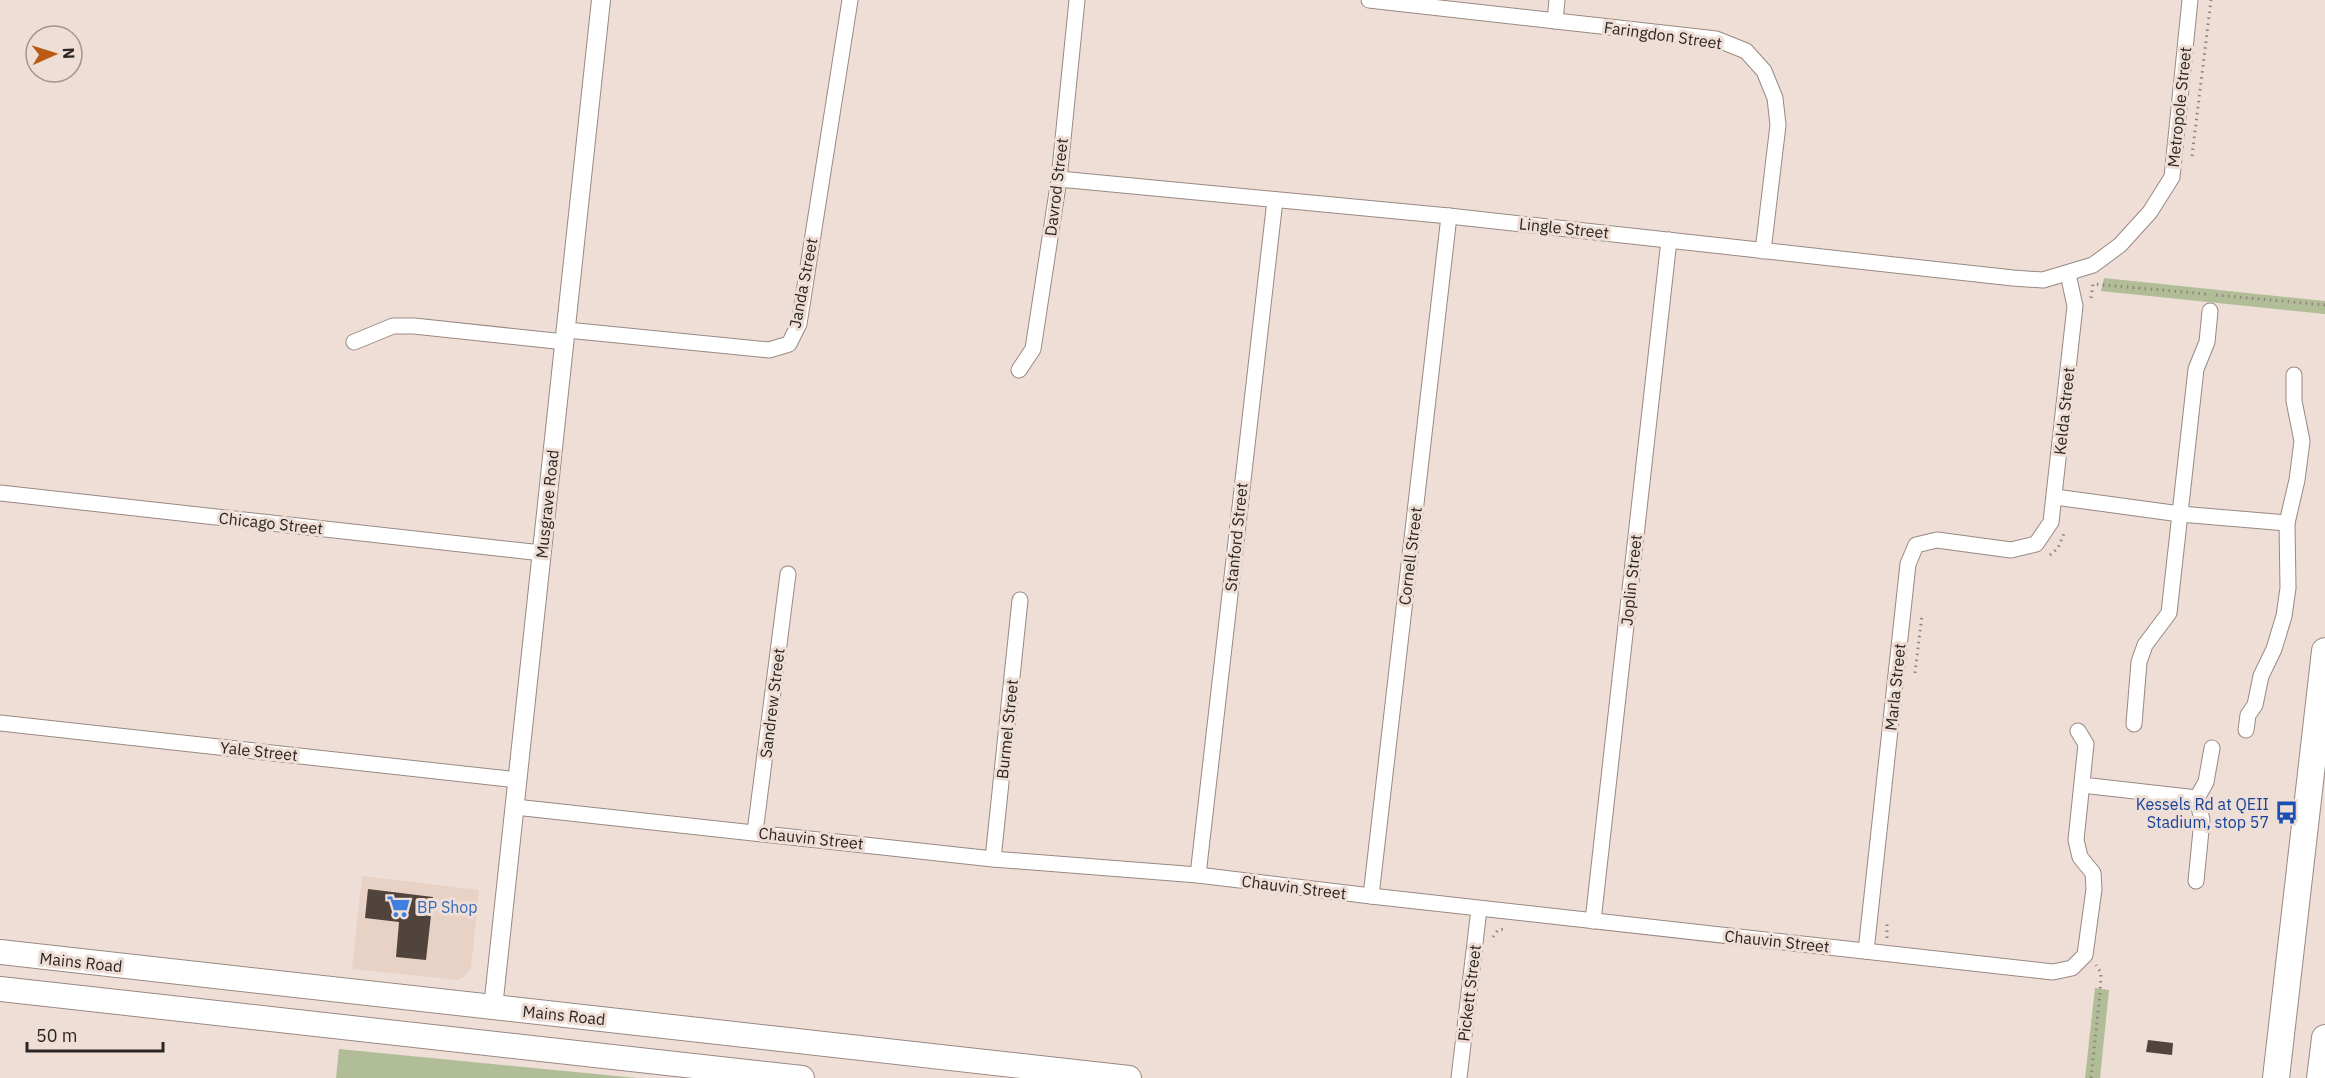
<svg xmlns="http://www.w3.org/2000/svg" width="2325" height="1078" font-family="'IBM Plex Sans',sans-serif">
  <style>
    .built { fill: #e8d1c5 }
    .green { fill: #b0bd97 }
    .building { fill: #50443d }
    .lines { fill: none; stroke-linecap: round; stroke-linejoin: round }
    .minor-casing { stroke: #988982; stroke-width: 17 }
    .tertiary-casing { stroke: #988982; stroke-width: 20 }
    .primary-casing { stroke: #988982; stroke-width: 26 }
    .trunk-casing { stroke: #988982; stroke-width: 28 }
    .path { stroke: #8f847f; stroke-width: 3; stroke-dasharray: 1.5 4.5; stroke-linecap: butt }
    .minor { stroke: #fff; stroke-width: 15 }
    .tertiary { stroke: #fff; stroke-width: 18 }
    .primary { stroke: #fff; stroke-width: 24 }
    .trunk { stroke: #fff; stroke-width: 26 }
    .labels { text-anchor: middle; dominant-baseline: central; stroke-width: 6; stroke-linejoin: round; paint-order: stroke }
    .street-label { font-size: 16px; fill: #2a2522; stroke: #eeded6 }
    .transit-label { font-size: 16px; fill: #164399; stroke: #eeded6; text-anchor: end }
    .shop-label { font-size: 16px; fill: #366cbe; stroke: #eeded6; text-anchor: start }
  </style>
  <rect width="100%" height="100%" fill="#eeded6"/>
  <polygon class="built" points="362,876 479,890 471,968 465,976 459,980 352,969"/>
  <g class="green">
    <polygon points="2104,278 2325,301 2325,314 2101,291"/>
    <polygon points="2095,988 2109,990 2100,1078 2085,1078"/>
    <polygon points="339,1049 637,1078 336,1078"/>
  </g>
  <g class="building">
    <polygon points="368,889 433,897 426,960 396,957 399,922 365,918"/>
    <polygon points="2148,1040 2173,1043 2172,1055 2146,1052"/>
  </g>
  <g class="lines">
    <defs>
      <g id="minor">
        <polyline points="1369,0 1716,39 1746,51 1764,71 1775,98 1778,125 1763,251"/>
        <polyline points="1555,21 1557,0"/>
        <polyline points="1059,179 1449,216 2013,278 2043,280 2093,265 2120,245 2150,212 2172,177 2190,0"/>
        <polyline points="567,330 769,350 789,344 799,324 850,0"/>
        <polyline points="354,342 393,326 414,326 565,342"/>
        <polyline points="1019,370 1033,349 1059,179 1077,0"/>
        <polyline points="0,493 542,553"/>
        <polyline points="2055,497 2180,514 2287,523"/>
        <polyline points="0,723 518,780"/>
        <polyline points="2134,724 2139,662 2145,645 2169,613 2196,369 2207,342 2210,311"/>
        <polyline points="2246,730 2248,715 2255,705 2261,676 2274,649 2284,616 2288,588 2287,523 2297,480 2302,441 2294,401 2294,375"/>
        <polyline points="2082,785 2197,798"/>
        <polyline points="515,807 993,859 1198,875 1371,896 2053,972 2072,968 2085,955 2094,889 2093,873 2080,857 2076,840 2086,744 2078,731"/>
        <polyline points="755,832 788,574"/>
        <polyline points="993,859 1020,600"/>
        <polyline points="1198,875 1275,200"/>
        <polyline points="2196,881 2202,820 2197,798 2206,782 2212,748"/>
        <polyline points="1371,896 1449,216"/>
        <polyline points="1593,921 1669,240"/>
        <polyline points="1866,951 1908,564 1916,545 1937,540 2011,550 2036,544 2051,522 2075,306 2068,274"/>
        <polyline points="1459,1078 1479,909"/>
      </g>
      <polyline id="tertiary" points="493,1008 601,0"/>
      <g id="primary">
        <polyline points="0,952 1129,1078"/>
        <polyline points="0,989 802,1078"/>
      </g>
      <g id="trunk">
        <polyline points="2276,1078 2325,651"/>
        <polyline points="2320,1078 2325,1038"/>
      </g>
    </defs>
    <use href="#minor" class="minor-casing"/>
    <use href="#tertiary" class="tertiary-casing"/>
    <use href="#primary" class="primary-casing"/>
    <use href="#trunk" class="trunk-casing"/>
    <g class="path">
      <polyline points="2192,156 2211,0"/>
      <polyline points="2216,295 2325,305"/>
      <polyline points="2091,298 2093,284 2207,294"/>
      <polyline points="2050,555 2058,548 2065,531"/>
      <polyline points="1915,673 1922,615"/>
      <polyline points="1493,937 1498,930 1504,929"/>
      <polyline points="1887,938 1887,923"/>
      <polyline points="2091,1078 2100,994 2101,973 2096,965"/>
    </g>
    <use href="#minor" class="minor"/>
    <use href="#tertiary" class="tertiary"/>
    <use href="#primary" class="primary"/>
    <use href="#trunk" class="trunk"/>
  </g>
  <defs>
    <symbol id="bus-bare" viewBox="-9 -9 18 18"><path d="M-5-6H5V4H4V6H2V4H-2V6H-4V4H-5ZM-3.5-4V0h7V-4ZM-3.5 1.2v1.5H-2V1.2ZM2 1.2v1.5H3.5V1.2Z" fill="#1a4fb4" stroke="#eeded6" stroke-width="2.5" paint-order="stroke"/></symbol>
    <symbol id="supermarket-bare" viewBox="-9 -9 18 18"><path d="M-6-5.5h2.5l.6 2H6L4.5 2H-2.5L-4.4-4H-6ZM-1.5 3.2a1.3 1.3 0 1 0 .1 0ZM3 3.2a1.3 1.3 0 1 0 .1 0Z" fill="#3f7fe0" stroke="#eeded6" stroke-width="2.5" paint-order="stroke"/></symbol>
  </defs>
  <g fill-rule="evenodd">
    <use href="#bus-bare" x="2270" y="796" width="33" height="33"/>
    <use href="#supermarket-bare" x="382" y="890" width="33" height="33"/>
  </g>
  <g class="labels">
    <g class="street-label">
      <text transform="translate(1663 35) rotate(8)">Faringdon Street</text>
      <text transform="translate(2179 107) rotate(-84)">Metropole Street</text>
      <text transform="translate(1056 187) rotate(-83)">Davrod Street</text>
      <text transform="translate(1564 228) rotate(6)">Lingle Street</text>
      <text transform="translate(803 283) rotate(-79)">Janda Street</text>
      <text transform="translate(2064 411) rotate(-84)">Kelda Street</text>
      <text transform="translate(547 504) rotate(-84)">Musgrave Road</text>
      <text transform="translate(271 523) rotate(6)">Chicago Street</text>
      <text transform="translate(1236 537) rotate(-84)">Stanford Street</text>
      <text transform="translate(1410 556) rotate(-83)">Cornell Street</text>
      <text transform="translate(1631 580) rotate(-84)">Joplin Street</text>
      <text transform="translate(1895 687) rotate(-84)">Marla Street</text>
      <text transform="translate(772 703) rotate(-83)">Sandrew Street</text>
      <text transform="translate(1007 729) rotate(-84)">Burmel Street</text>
      <text transform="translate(259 751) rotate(6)">Yale Street</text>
      <text transform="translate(811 838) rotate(6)">Chauvin Street</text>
      <text transform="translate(1294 887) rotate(7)">Chauvin Street</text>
      <text transform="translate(1777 941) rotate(6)">Chauvin Street</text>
      <text transform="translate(81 962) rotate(6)">Mains Road</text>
      <text transform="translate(1469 993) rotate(-83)">Pickett Street</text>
      <text transform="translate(564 1015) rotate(6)">Mains Road</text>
    </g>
    <g class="transit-label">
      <text x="2269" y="804">Kessels Rd at QEII<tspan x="2269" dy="18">Stadium, stop 57</tspan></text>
    </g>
    <g class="shop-label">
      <text x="417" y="907">BP Shop</text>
    </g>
  </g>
  <g transform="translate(54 54) rotate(87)"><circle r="28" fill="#eeded6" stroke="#a0948e" stroke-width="1.5"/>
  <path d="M0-4.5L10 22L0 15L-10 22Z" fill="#ba5a14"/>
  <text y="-9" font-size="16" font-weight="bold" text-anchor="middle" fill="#2a2522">N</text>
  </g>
  <path d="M27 1042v9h136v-9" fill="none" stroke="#2a2522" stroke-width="3"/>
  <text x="36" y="1042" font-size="18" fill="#2a2522" stroke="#eeded6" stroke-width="4.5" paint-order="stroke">50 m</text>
</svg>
